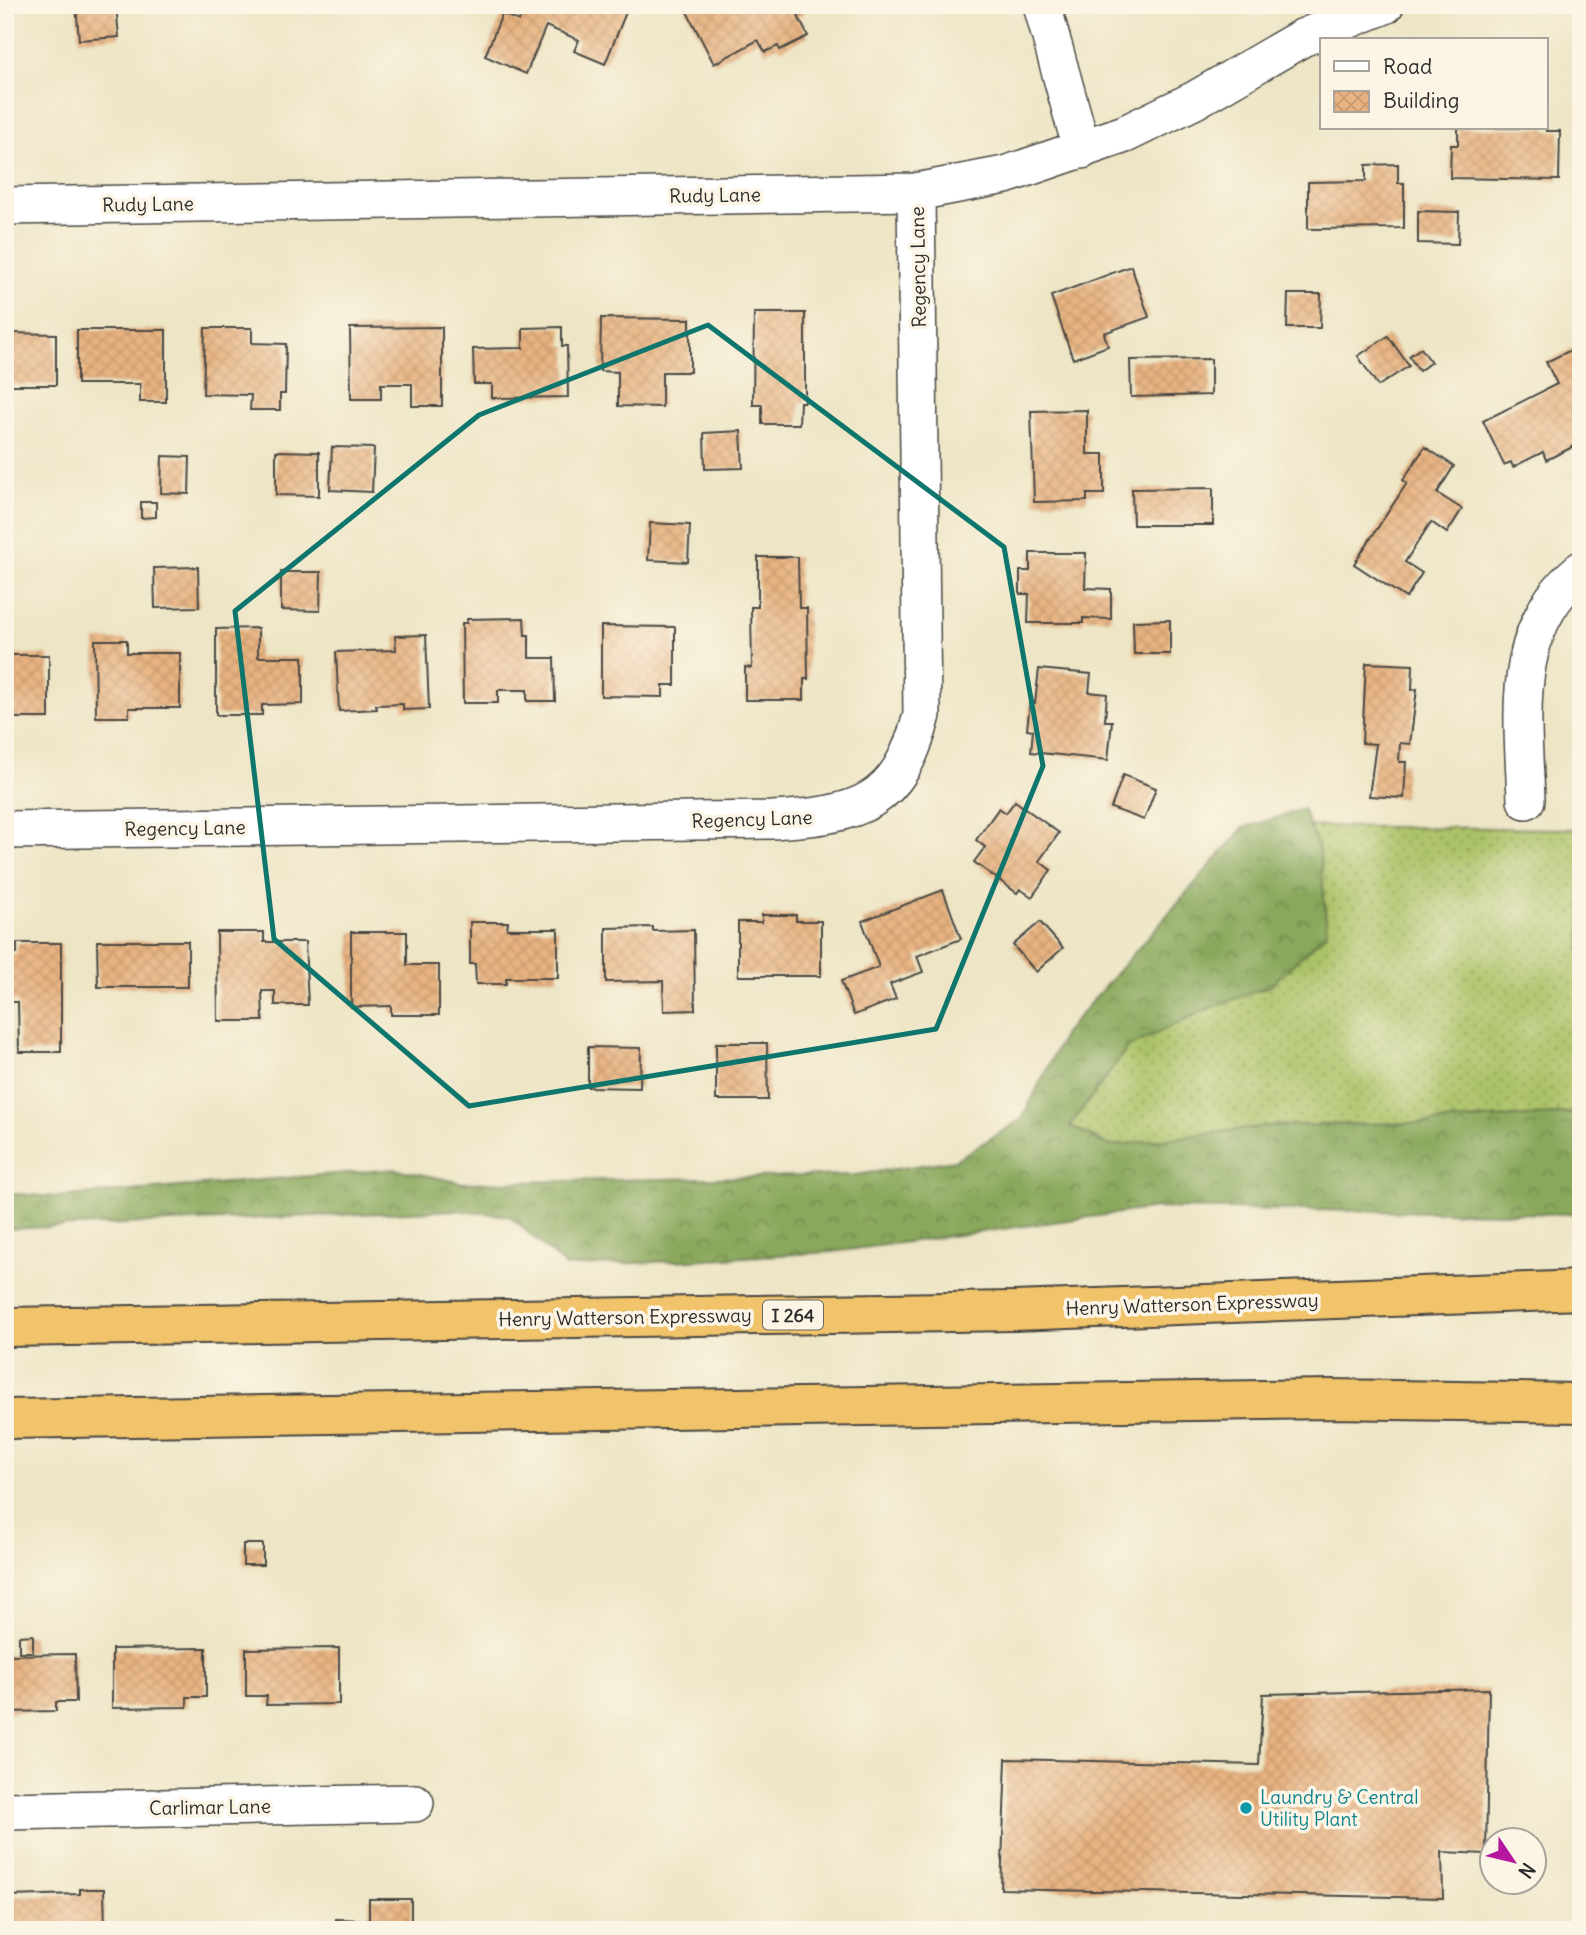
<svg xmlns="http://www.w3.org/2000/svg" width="1586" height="1935" font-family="Delius,sans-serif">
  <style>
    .grass { fill: url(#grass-dots); stroke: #6c7649; stroke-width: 2 }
    .forest { fill: url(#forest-crowns); stroke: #5a6a44; stroke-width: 2 }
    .building { fill: url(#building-cross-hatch) }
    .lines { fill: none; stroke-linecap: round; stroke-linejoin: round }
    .street-casing { stroke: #484742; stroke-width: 40 }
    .highway-casing { stroke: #484742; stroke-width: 42 }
    .street { stroke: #fff; stroke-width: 37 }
    .highway { stroke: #f1c36a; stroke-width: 38 }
    .marked { fill: none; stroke: #0f766e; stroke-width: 5; stroke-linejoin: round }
    .culture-dot { fill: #0f9aa8; stroke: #fcf5e5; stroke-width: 2.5 }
    .labels { text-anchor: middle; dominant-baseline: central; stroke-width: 7; stroke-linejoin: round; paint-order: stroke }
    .shield { fill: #fcf5e5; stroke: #6a6863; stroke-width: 2 }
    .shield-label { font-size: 18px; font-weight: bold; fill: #2b2b2b }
    .street-label { font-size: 19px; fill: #2b2b2b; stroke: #fcf5e5 }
    .culture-label { font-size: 19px; fill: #0d838f; stroke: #fcf5e5; text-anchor: start }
  </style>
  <defs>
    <pattern id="grass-dots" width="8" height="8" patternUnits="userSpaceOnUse" patternTransform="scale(1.75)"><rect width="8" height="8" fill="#acc267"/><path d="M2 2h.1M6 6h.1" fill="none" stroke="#8c9e55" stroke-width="1.8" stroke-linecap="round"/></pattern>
    <pattern id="forest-crowns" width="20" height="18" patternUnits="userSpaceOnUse" patternTransform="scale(1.75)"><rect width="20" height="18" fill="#89a85c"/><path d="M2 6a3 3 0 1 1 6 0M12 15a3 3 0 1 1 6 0" fill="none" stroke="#70894c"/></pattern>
    <pattern id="building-cross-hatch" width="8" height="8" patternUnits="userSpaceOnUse" patternTransform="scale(1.75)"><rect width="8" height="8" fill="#e8b380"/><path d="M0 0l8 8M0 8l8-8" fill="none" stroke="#c79a6f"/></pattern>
  </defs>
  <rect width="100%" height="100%" fill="#fcf5e5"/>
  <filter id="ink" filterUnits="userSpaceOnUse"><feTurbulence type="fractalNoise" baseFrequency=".0143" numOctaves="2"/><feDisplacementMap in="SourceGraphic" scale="14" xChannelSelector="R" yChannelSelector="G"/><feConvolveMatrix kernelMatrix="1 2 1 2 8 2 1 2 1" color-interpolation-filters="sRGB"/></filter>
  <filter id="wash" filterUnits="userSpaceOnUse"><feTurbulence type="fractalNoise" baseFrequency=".00686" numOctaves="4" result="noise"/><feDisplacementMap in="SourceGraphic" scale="28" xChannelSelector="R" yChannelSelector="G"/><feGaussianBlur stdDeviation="1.57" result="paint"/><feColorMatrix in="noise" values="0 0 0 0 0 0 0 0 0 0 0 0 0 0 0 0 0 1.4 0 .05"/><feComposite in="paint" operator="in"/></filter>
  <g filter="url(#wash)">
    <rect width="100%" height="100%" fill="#ede5c5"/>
    <polygon class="grass" points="1309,826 1581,829 1581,1112 1419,1123 1269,1126 1110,1146 1070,1126 1128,1047 1207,1009 1270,986 1320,852"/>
    <polygon class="forest" points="1303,809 1320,852 1327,932 1270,986 1207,1009 1128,1047 1070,1126 1110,1146 1269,1126 1419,1123 1581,1113 1581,1214 1156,1208 833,1252 566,1267 510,1216 457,1210 5,1229 5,1193 58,1197 395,1169 463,1183 855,1175 955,1160 1022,1119 1065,1032 1243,828"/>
    <g id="blocks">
      <g class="building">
        <polygon points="76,5 116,5 119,37 79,40"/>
        <polygon points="516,5 629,5 605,64 574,51 579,40 546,26 526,74 485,56 502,14 519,21 521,15 513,12"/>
        <polygon points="695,5 799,5 804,14 798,16 808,36 780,50 778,46 765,52 758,40 714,64 686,10"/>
        <polygon points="1458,128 1546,128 1546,131 1560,131 1559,180 1450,178 1451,145 1458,145"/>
        <polygon points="1398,164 1398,183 1404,183 1404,228 1308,229 1308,182 1366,181 1366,165"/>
        <polygon points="1418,211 1459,212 1458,244 1418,243"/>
        <polygon points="1131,266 1149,317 1104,333 1108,346 1073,359 1051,296"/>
        <polygon points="1288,294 1321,294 1320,328 1287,328"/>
        <polygon points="754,313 805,313 805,402 800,402 799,424 762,424 762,405 753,405"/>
        <polygon points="601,318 690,319 690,372 662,372 662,407 618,406 618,372 600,371"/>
        <polygon points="442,327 442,406 412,406 412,384 381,384 381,399 351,399 350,328"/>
        <polygon points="562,327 562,346 567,346 568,397 492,398 492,384 474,384 473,349 523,348 523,328"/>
        <polygon points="205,328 252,328 252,343 286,344 285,394 280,394 280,410 250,410 251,395 203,394"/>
        <polygon points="77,330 166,330 166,402 140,402 140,384 77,384"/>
        <polygon points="5,333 56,334 56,385 5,385"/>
        <polygon points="1388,336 1409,366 1378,386 1358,356"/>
        <polygon points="1577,347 1581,354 1581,406 1573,410 1581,425 1581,443 1546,460 1543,452 1513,467 1511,462 1504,465 1483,421 1557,384 1546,362"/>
        <polygon points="1421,348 1431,362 1419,371 1409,356"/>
        <polygon points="1211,359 1211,395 1131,397 1130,360"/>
        <polygon points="1087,410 1087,454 1104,454 1104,494 1087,494 1087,501 1034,502 1031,411"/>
        <polygon points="741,431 743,468 705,469 704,433"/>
        <polygon points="332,447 374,448 372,492 330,490"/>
        <polygon points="1425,447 1454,466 1437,493 1462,509 1447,533 1431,522 1405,562 1422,573 1406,598 1354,564 1407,483 1403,480"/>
        <polygon points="276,451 319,452 319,496 276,495"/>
        <polygon points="162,456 190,457 189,494 161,493"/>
        <polygon points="1213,488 1213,525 1133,525 1132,489"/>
        <polygon points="141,502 156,502 156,517 141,518"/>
        <polygon points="650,523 690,525 688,562 648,560"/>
        <polygon points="1030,553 1086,553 1085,588 1111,589 1111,619 1083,618 1083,623 1028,623 1029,594 1020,594 1020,571 1030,571"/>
        <polygon points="758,557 798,557 799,608 807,608 808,679 804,679 804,700 745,700 745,667 752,668 751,607 758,607"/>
        <polygon points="198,567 199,607 155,608 154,568"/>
        <polygon points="281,572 321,572 320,611 281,610"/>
        <polygon points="524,618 525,635 529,635 529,658 554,658 555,701 527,701 527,690 498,690 498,703 463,703 462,623 467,623 467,619"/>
        <polygon points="1170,620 1170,654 1134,654 1133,621"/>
        <polygon points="601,626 675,627 675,685 663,685 663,697 601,696"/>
        <polygon points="258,628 258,657 303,657 303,704 262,705 262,715 216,715 216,629"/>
        <polygon points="426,635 429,709 403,710 403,704 376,705 377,709 339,711 336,652 396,650 395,636"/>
        <polygon points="95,640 127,640 127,653 180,653 180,708 129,708 129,717 96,717"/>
        <rect x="5" y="655" width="44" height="63"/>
        <polygon points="1366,663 1413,665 1412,690 1417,689 1410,744 1400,743 1399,762 1406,762 1404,798 1369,796 1376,744 1362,743"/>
        <polygon points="1039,669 1091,674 1089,692 1107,694 1105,721 1112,721 1108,760 1031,752 1033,730 1027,729 1030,702 1035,703"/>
        <polygon points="1123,775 1156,788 1144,820 1111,808"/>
        <polygon points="1015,801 1059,833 1039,861 1051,870 1032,897 1020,889 1017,893 974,862 985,847 976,840 999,808 1006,813"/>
        <polygon points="943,890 961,939 917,956 923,972 890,984 896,999 854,1015 841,981 879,967 862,921"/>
        <polygon points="762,915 796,915 796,921 821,921 821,976 738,976 738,922 762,922"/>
        <polygon points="470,922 508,922 507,929 558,929 558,978 506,978 506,984 476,984 475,964 470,964"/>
        <polygon points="1040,922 1063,948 1036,972 1013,945"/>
        <polygon points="653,927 653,931 694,930 695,1010 664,1011 663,981 606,982 606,928"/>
        <polygon points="217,932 264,932 264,942 305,942 308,1005 275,1005 275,991 262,991 263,1021 218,1021"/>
        <polygon points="351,932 407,932 407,965 439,965 439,1015 391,1015 391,1006 351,1007"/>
        <polygon points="97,941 188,941 188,987 98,987"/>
        <polygon points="17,943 61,943 61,1052 19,1052 18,1002 5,1002 5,954 17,954"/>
        <polygon points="716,1043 767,1043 768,1100 716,1100"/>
        <polygon points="588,1047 641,1048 640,1088 588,1087"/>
        <rect x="243" y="1544" width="20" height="21"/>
        <polygon points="33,1635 33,1652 19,1652 19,1636"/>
        <polygon points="206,1648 206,1697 187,1697 187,1707 112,1708 112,1649"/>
        <polygon points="339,1648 339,1704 266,1705 267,1696 246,1696 246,1649"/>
        <polygon points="75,1654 76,1702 56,1702 56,1711 5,1712 5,1655"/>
        <polygon points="1489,1689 1486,1854 1442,1852 1443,1898 1001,1889 1006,1759 1259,1765 1263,1694"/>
        <polygon points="80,1889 104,1889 105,1930 9,1930 8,1896 80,1894"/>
        <polygon points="369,1899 411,1899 411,1930 335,1930 336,1919 369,1920"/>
      </g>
    </g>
  </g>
  <g filter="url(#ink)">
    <use href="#blocks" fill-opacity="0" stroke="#484742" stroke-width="2"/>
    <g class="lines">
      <defs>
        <g id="street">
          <polyline points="1042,5 1082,150"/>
          <polyline points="5,206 916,192 1005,175 1125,134 1195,100 1302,38 1385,5"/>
          <path d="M 1526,800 C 1523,717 1509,628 1581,570"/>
          <path d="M 5,830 L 773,820 C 858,815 899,805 922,715 L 916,192"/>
          <polyline points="5,1811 415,1803"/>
        </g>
        <g id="highway">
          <polyline points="5,1327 1014,1311 1581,1290"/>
          <polyline points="5,1419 1331,1399 1581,1403"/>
        </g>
      </defs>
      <use href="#street" class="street-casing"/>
      <use href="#highway" class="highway-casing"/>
      <use href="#street" class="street"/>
      <use href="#highway" class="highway"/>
    </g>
  </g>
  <path class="marked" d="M 708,325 L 1004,547 L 1043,766 L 936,1029 L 469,1106 L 274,939 L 235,611 L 479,415 Z"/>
  <circle class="culture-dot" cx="1246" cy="1808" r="7"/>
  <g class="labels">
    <rect class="shield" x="763" y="1300.5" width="60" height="29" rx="5"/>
    <g class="shield-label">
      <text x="793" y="1315">I 264</text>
    </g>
    <g class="street-label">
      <text transform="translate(715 195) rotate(-1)">Rudy Lane</text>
      <text transform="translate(148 204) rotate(-1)">Rudy Lane</text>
      <text transform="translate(918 267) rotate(-91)">Regency Lane</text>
      <text transform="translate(752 819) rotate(-2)">Regency Lane</text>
      <text transform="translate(185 828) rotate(-1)">Regency Lane</text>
      <text transform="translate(1192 1304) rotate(-2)">Henry Watterson Expressway</text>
      <text transform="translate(625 1317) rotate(-1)">Henry Watterson Expressway</text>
      <text transform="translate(210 1807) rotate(-1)">Carlimar Lane</text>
    </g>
    <g class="culture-label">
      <text x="1260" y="1797">Laundry &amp; Central<tspan x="1260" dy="22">Utility Plant</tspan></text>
    </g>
  </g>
  <rect width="1586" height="1935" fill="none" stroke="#fcf5e5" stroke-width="28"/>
  <rect x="1320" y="38" width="228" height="91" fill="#fcf5e5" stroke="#a8a49b" stroke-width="2"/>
  <rect x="1334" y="61" width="35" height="10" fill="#ffffff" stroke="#a8a49b" stroke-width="2"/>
  <text x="1383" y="74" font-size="21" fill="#2b2b2b">Road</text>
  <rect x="1334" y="91" width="35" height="21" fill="url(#building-cross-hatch)" stroke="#a8a49b" stroke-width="2"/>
  <text x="1383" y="108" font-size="21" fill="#2b2b2b">Building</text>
  <g transform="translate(1513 1861) rotate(125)"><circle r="33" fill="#fcf5e5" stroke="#a8a49b" stroke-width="2"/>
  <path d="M0-5L12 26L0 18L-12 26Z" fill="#b5179e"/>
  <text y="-10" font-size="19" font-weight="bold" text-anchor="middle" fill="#2b2b2b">N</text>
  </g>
</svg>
